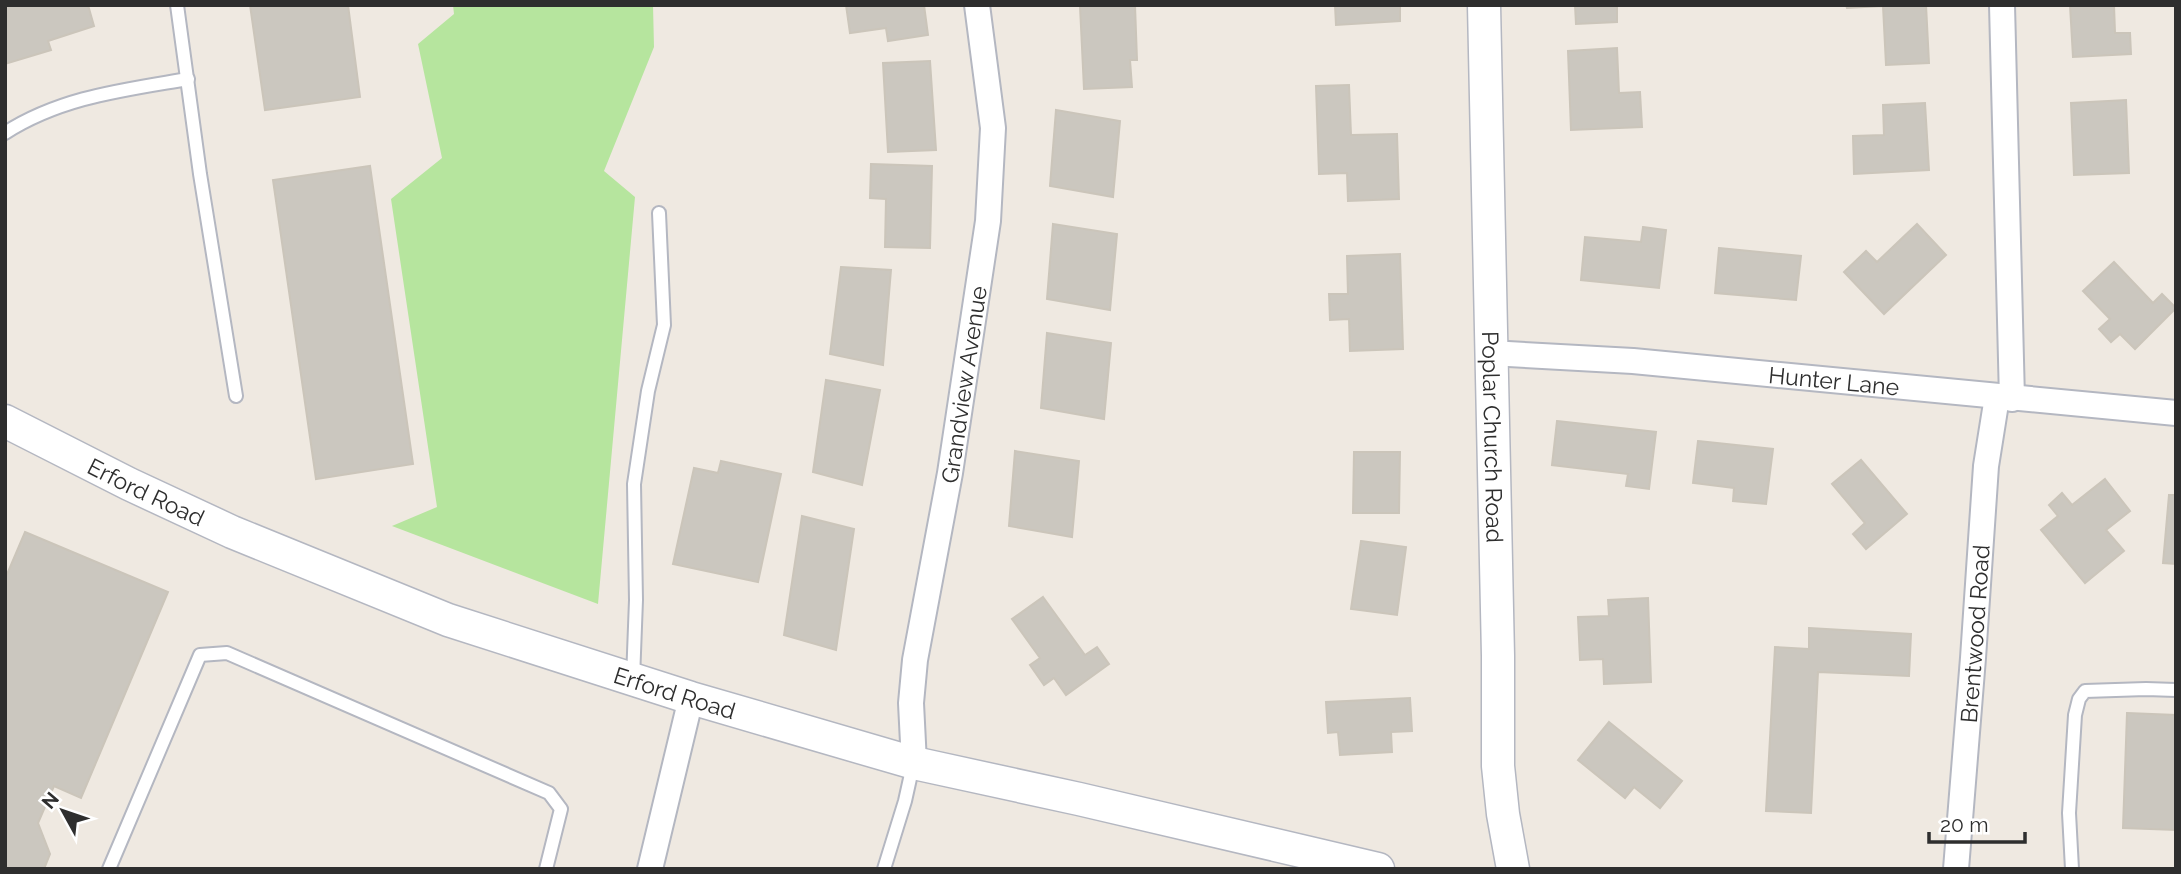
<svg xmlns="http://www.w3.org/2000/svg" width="2181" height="874" font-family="Raleway,sans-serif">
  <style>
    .green { fill: #b6e59e }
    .building { fill: #cbc7bf; stroke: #cbc5ba; stroke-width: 2 }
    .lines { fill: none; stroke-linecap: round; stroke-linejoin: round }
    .service-casing { stroke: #b4b7c1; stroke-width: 16 }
    .minor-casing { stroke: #b4b7c1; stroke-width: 28 }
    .tertiary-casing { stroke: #b4b7c1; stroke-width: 35 }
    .service { stroke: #fff; stroke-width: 12 }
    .minor { stroke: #fff; stroke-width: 24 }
    .tertiary { stroke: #fff; stroke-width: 32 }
    .labels { text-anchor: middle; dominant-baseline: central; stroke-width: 6; stroke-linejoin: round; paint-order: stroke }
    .street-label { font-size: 23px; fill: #2e2e2e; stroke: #fff }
  </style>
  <rect width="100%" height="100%" fill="#efe9e1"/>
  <polygon class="green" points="453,5 653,5 654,47 604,171 635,197 598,604 392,526 437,507 391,199 442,158 418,44 454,14"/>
  <g class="building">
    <polygon points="5,5 88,5 94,26 48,41 51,50 5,64"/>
    <polygon points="250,5 348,5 360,97 265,110"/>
    <polygon points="846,5 924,5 928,35 888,41 886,28 850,33"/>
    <polygon points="1135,5 1137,60 1130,60 1132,87 1084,89 1080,6"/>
    <polygon points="1335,5 1400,5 1400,21 1336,25"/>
    <polygon points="1575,5 1617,5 1617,22 1576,24"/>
    <polygon points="1846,5 1926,5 1929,63 1886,65 1883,6 1847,8"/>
    <polygon points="2070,5 2114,5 2115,33 2130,33 2131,54 2073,57"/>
    <polygon points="1617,48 1619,93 1640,92 1642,127 1571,130 1568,51"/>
    <polygon points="930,61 936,150 888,152 883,63"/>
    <polygon points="1349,85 1351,135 1397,134 1399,199 1348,201 1347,173 1319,174 1316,86"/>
    <polygon points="2126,100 2129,173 2074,175 2071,103"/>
    <polygon points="1925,103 1929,170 1854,174 1853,136 1884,135 1883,105"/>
    <polygon points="1056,110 1120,121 1113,197 1050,186"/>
    <polygon points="871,164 932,166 930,248 885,247 886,199 870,198"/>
    <polygon points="370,166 413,464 316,479 273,180"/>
    <polygon points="1053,224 1117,234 1110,310 1047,299"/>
    <polygon points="1917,224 1946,255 1884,314 1844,272 1866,251 1877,262"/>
    <polygon points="1643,227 1666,230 1659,288 1581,280 1585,237 1641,242"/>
    <polygon points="1719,248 1801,256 1796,300 1715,293"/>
    <polygon points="1400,254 1403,349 1350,351 1349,319 1330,320 1329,294 1348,294 1347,256"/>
    <polygon points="2114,262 2153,303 2162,294 2176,308 2135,349 2120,334 2111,342 2099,329 2110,319 2083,291"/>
    <polygon points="841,267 891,270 883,365 830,354"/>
    <polygon points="1047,333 1111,343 1104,419 1041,408"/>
    <polygon points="826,380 880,390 862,485 813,472"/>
    <polygon points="1557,421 1656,432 1649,489 1626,486 1628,474 1552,465"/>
    <polygon points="1698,441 1773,449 1766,504 1733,501 1734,488 1693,483"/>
    <polygon points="1015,451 1079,461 1072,537 1009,526"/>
    <polygon points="1354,452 1400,452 1399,513 1353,513"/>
    <polygon points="1861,460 1907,514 1866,549 1853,534 1865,523 1832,484"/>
    <polygon points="721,461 781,474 758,582 673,564 694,468 718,473"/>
    <polygon points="2105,479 2130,511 2106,530 2124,551 2085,583 2041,530 2058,516 2049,505 2062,493 2072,505"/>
    <polygon points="2169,495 2176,495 2176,564 2163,563"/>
    <polygon points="802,516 854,529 836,650 784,635"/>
    <polygon points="25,532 168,592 81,798 54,786 38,823 50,854 44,869 5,869 5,579"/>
    <polygon points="1361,541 1406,547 1397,615 1351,609"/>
    <polygon points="1043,597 1085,655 1097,647 1109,664 1066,695 1054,678 1044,685 1030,665 1040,658 1012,619"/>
    <polygon points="1648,598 1651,682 1604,684 1603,659 1580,660 1578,617 1609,616 1608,600"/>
    <polygon points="1809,628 1911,634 1909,676 1818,672 1811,813 1766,811 1775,647 1809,649"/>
    <polygon points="1410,698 1412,731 1391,732 1392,752 1340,755 1338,732 1328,733 1326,702"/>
    <polygon points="2127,713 2176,715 2176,830 2123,828"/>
    <polygon points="1609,722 1682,781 1660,808 1634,787 1625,798 1578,760"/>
  </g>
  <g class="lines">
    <defs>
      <g id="service">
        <polyline points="177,5 200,174 236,396"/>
        <path d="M 5,133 C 61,97 124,90 188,79"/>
        <polyline points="633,679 636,600 634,484 648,391 664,325 659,213"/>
        <polyline points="109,869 200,655 227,653 549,793 561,809 546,869"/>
        <polyline points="884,869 905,801 913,765"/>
        <polyline points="2072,869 2069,813 2075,715 2079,699 2085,691 2146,689 2176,690"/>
      </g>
      <g id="minor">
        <polyline points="2002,5 2012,399"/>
        <path id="s1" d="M 1490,353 L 1633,361 L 2176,413"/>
        <path id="s2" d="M 914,763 L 911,703 L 915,660 L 950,473 L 988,221 L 993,128 L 977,5"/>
        <polyline points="650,869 691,698"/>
        <path id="s3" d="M 1956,869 L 1973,658 L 1986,466 L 1997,397"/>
      </g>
      <g id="tertiary">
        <path id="s4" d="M 1484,5 L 1498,656 L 1498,766 L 1503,814 L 1513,869"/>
        <path id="s5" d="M 5,421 L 129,484 L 232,532 L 448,620 L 691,698 L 914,763 L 1079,799 L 1378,869"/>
      </g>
    </defs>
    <use href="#service" class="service-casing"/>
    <use href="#minor" class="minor-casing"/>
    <use href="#tertiary" class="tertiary-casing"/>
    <use href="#service" class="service"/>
    <use href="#minor" class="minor"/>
    <use href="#tertiary" class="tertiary"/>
  </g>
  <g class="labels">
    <g class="street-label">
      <text stroke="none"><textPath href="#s1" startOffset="345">Hunter Lane</textPath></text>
      <text stroke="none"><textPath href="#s2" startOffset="383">Grandview Avenue</textPath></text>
      <text stroke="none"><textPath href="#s4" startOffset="432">Poplar Church Road</textPath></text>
      <text stroke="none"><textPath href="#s5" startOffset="158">Erford Road</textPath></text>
      <text stroke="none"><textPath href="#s3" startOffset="236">Brentwood Road</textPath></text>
      <text stroke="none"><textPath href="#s5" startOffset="724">Erford Road</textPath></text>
    </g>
  </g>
  <rect width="2181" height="874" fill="none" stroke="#2e2e2e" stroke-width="14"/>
  <g transform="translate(63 811) rotate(310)" stroke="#ffffff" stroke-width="5" paint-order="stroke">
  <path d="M0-5L12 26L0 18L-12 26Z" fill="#2e2e2e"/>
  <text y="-10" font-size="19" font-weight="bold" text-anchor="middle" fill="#2e2e2e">N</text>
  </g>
  <path d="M1929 832v10h96v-10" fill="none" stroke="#2e2e2e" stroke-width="3.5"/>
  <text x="1940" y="832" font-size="21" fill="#2e2e2e" stroke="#ffffff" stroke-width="5" paint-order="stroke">20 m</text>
</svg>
